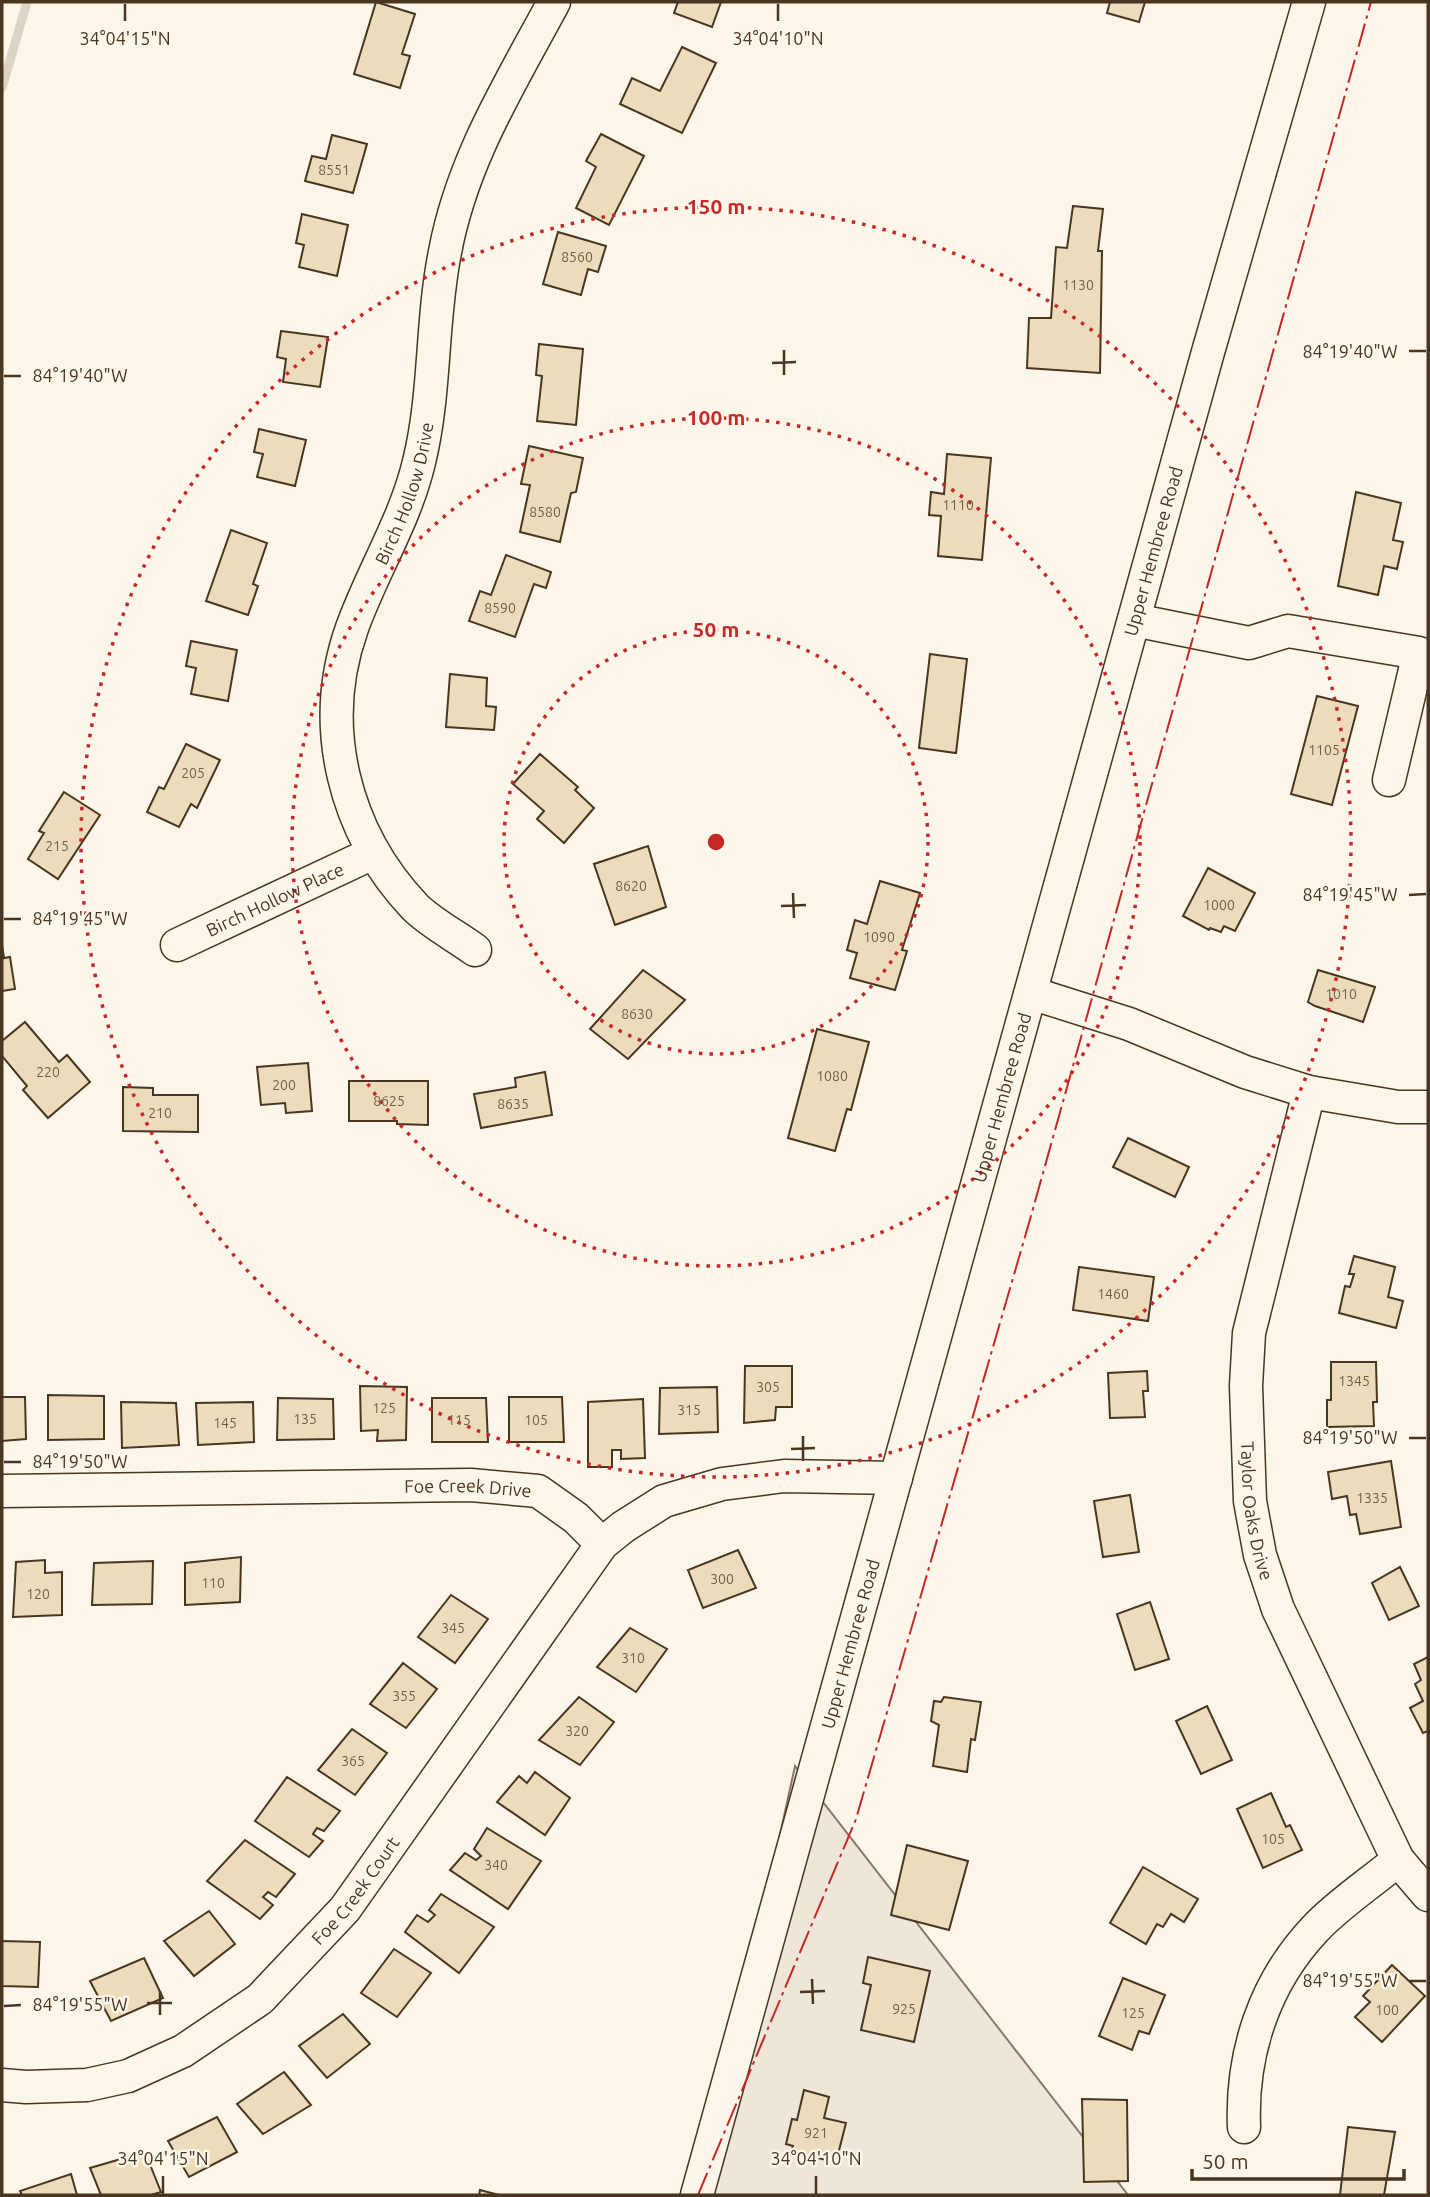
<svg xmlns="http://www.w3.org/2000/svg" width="1430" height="2197" font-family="Ubuntu,sans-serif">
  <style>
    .green { fill: #ede6d9; stroke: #887966; stroke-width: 2 }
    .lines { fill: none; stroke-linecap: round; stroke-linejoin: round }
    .stream { stroke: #dcd4c6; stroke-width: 9 }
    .building { fill: #ecdcbc; stroke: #4a3520; stroke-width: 2 }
    .minor-casing { stroke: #4a3520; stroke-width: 35 }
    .minor { stroke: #fbf6e9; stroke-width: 32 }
    .power { stroke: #c62828; stroke-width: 2; stroke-dasharray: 24 5 3.5 5; stroke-linecap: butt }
    .ticks { fill: none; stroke: #4a3520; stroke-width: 2.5 }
    .ring { fill: none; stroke: #c62828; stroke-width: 3.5; stroke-dasharray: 3.5 7 }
    .labels { text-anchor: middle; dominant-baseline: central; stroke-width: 5; stroke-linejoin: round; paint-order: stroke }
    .number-label { font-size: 14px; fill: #725f47 }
    .street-label { font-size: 18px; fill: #4a3520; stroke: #fbf6e9 }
    .ticks-label { font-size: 18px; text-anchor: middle; fill: #4a3520; stroke: #fbf6e9; stroke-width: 5; stroke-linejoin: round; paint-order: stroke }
    .centre { fill: #c62828; stroke: #fbf6e9; stroke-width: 3.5 }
    .ring-label { font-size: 21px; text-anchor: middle; font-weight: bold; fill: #c62828; stroke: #fbf6e9; stroke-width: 5; stroke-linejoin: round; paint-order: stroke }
  </style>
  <rect width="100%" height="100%" fill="#fbf6e9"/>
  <polygon class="green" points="795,1766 1128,2195 701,2195"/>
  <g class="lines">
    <polyline class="stream" points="2,88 27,2"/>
  </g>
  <g class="building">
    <polygon points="376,2 415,14 402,54 410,56 400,88 354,74"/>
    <polygon points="678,2 721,2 712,27 674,13"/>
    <polygon points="1110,2 1145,2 1139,22 1107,13"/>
    <polygon points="682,47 716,63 682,133 620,104 632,78 660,91"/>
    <polygon points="601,134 644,156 609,225 576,208 596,167 586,161"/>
    <polygon points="332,135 367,144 353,193 305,181 312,156 326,159"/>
    <polygon points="1073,206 1103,209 1098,251 1102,251 1100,373 1027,368 1029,318 1051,318 1056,247 1067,248"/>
    <polygon points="302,214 348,225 337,276 299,267 304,245 296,243"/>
    <polygon points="558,232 606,246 598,272 588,269 581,295 543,284"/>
    <polygon points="281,331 328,337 320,387 283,382 286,359 277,357"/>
    <polygon points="539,344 583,349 576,425 537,421 542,376 536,375"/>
    <polygon points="259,429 306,440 295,486 257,477 263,454 254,452"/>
    <polygon points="529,446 583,458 576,492 571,493 560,542 520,532 530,485 521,484"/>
    <polygon points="947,454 991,458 982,560 938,556 941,516 929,515 931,492 944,494"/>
    <polygon points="1356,492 1401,503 1393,540 1403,542 1397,569 1384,566 1378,595 1338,586"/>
    <polygon points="231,530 267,543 253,584 258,586 248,615 206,601"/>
    <polygon points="506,555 551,572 546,588 534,584 515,637 469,621 480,591 491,595"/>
    <polygon points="191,641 237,650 228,701 191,694 196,668 186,666"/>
    <polygon points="930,654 967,659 956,753 919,748"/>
    <polygon points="450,674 487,678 486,706 496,707 494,730 446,727"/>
    <polygon points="1317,696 1358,706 1332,805 1291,794"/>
    <polygon points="186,744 220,760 197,808 191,804 179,827 147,812 159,787 164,789"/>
    <polygon points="540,754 578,787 575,790 594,808 564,843 537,819 544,811 513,784"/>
    <polygon points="64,792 100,815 58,879 28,859 44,833 39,831"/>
    <polygon points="648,846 666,907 615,925 594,864"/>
    <polygon points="1208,868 1255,893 1235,931 1224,926 1221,932 1210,928 1209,930 1183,916"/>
    <polygon points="880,881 920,893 902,950 907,951 895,990 850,978 857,953 847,950 855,920 867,924"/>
    <polygon points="2,945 4,958 10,957 15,989 2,991"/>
    <polygon points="643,970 685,1000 628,1059 590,1029"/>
    <polygon points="1318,970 1375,987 1363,1022 1315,1006 1308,1002"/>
    <polygon points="25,1022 59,1062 67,1055 90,1082 48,1118 23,1090 27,1086 2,1056 2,1041"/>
    <polygon points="817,1029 869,1042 851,1110 847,1109 835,1151 788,1138"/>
    <polygon points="308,1063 312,1111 286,1113 285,1103 261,1105 257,1067"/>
    <polygon points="545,1072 552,1115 481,1128 474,1094 516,1087 515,1078"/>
    <polygon points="349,1081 428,1081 428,1125 397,1124 397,1121 349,1121"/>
    <polygon points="123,1087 153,1088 153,1095 198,1095 198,1132 123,1131"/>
    <polygon points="1128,1138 1189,1167 1175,1197 1113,1167"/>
    <polygon points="1354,1256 1395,1267 1388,1297 1403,1301 1396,1328 1339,1313 1345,1286 1350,1287 1354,1274 1349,1274"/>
    <polygon points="1079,1267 1154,1277 1148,1321 1073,1310"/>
    <polygon points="1331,1362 1376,1362 1377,1402 1373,1402 1374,1426 1327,1427 1327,1400 1331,1400"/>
    <polygon points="745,1366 792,1366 792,1407 776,1407 775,1420 744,1423"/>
    <polygon points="1147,1371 1148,1391 1143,1391 1145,1417 1110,1418 1108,1373"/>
    <polygon points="360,1386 407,1387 406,1440 377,1441 378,1430 361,1431"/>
    <polygon points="717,1387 718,1432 659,1434 660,1388"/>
    <polygon points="48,1395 104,1396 104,1439 48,1440"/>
    <polygon points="2,1397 25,1397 26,1439 2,1441"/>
    <polygon points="509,1397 562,1397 564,1442 509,1442"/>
    <polygon points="278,1398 333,1399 334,1439 277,1440"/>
    <polygon points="432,1398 486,1398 488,1442 432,1442"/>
    <polygon points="643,1399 645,1458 621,1459 621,1450 612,1450 612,1467 588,1467 588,1402"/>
    <polygon points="121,1402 176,1403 179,1445 122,1448"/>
    <polygon points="253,1402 254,1442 198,1445 196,1403"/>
    <polygon points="1391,1461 1401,1527 1360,1534 1356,1514 1350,1515 1347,1496 1332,1499 1328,1472"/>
    <polygon points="1130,1495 1139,1552 1103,1557 1094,1501"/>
    <polygon points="738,1550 756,1588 703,1608 688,1570"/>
    <polygon points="241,1557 240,1602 185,1605 185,1563"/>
    <polygon points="45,1560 45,1573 62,1572 62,1615 13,1617 16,1562"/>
    <polygon points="153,1561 152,1604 92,1605 94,1563"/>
    <polygon points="1400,1567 1419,1606 1389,1620 1372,1583"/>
    <polygon points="451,1595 488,1619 455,1663 418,1637"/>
    <polygon points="1150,1602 1169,1659 1135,1670 1117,1614"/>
    <polygon points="630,1628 667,1649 636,1692 597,1667"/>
    <polygon points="1428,1657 1428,1731 1423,1733 1410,1708 1423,1701 1415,1684 1421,1680 1414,1664"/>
    <polygon points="403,1663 437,1689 406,1728 370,1704"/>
    <polygon points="579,1697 614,1722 580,1765 539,1740"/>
    <polygon points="944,1697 981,1702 975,1740 971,1739 967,1772 933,1766 939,1725 931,1721 934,1701 941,1702"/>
    <polygon points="1207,1706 1232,1760 1201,1774 1176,1721"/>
    <polygon points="352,1729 387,1753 355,1795 318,1770"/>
    <polygon points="535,1772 570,1798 545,1835 497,1802 519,1776 527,1783"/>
    <polygon points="287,1777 340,1811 324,1831 317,1828 313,1834 323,1841 309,1857 255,1821"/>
    <polygon points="1271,1793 1286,1827 1290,1825 1302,1850 1263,1868 1237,1809"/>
    <polygon points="487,1828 541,1861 508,1909 450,1870 465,1853 476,1860 481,1856 474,1849"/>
    <polygon points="245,1840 295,1874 276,1897 268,1892 263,1897 273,1905 260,1919 207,1881"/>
    <polygon points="907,1845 968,1861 949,1930 891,1915"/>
    <polygon points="1143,1867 1198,1899 1184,1922 1171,1914 1163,1927 1157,1924 1146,1944 1110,1923"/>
    <polygon points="441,1894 494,1927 459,1973 405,1932 417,1915 428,1922 435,1915 429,1910"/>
    <polygon points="209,1911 235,1944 194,1976 164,1941"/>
    <polygon points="2,1941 40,1942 38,1987 2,1986"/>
    <polygon points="394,1949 431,1973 397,2017 361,1993"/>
    <polygon points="868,1957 930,1971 914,2042 861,2030 871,1985 863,1983"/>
    <polygon points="144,1958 163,1998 111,2021 90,1981"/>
    <polygon points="1392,1965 1425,1996 1382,2042 1355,2017 1370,2002 1363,1996"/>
    <polygon points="1123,1978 1165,1995 1149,2034 1139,2031 1132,2050 1099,2036"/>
    <polygon points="343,2014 370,2044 327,2078 299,2046"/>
    <polygon points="284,2072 311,2105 263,2134 237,2104"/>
    <polygon points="804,2090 829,2097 824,2118 846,2123 836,2162 791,2152 793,2146 786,2144 792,2119 797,2120"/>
    <polygon points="1082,2099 1127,2100 1128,2181 1084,2182"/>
    <polygon points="217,2117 237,2152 189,2177 168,2141"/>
    <polygon points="1348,2127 1395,2132 1384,2195 1340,2195"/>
    <polygon points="145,2152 161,2192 151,2195 101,2195 90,2168"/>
    <polygon points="71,2174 77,2195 22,2195 20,2191"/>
    <polygon points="480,2190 499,2195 479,2195"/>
  </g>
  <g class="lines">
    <defs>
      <g id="minor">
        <polyline points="1134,620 1249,643 1288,631 1419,653 1389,780"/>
        <path id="s1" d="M 177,945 L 373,853"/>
        <path id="s2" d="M 475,950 C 456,936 431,923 415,907 C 344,832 317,726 352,628 C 372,572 405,521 419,462 C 436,393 431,321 445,252 C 462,160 510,84 554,2"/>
        <polyline points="1031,993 1129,1024 1245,1072 1309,1092 1398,1107 1428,1107"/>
        <path id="s3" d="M 1309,1092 L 1249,1333 L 1246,1386 L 1250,1501 L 1260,1555 L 1278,1609 L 1398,1860 L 1428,1895"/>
        <path id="s4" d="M 2,1491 L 471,1485 L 538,1491 L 576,1518 L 602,1544"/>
        <path id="s5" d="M 2,2085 L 26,2087 L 87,2085 L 128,2076 L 183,2051 L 260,1999 L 345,1909 L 602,1544 L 623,1527 L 664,1501 L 722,1484 L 784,1476 L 896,1478"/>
        <path d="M 1244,2127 C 1241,2054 1264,1983 1315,1929 C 1337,1905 1372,1882 1398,1860"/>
        <path id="s6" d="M 697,2195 L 1208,352 L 1309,2"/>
      </g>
    </defs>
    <use href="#minor" class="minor-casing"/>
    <use href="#minor" class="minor"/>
    <polyline class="power" points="698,2195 856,1819 1029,1223 1371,2"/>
  </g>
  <path class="ticks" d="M 125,4 L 125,21M 778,4 L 778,21M 784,350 L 784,375M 1409,351 L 1426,351M 772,363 L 796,362M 4,376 L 21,376M 793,893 L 794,918M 1409,895 L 1426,894M 781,906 L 806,905M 4,919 L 21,919M 803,1436 L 803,1461M 1409,1438 L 1426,1438M 791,1449 L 815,1448M 4,1462 L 21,1462M 812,1979 L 813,2004M 1409,1981 L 1426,1981M 160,1991 L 160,2015M 800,1992 L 825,1991M 147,2003 L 172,2003M 4,2006 L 21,2005M 163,2176 L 163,2194M 816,2176 L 816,2194"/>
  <g class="ring">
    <circle cx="716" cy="842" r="212"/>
    <circle cx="716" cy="842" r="424"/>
    <circle cx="716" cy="842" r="635"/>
  </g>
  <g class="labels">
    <g class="number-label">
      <text x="334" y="170">8551</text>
      <text x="577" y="257">8560</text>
      <text x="1078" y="285">1130</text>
      <text x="958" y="505">1110</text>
      <text x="545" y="512">8580</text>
      <text x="500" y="608">8590</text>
      <text x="1324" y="750">1105</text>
      <text x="193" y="773">205</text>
      <text x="57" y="846">215</text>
      <text x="631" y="886">8620</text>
      <text x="1219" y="905">1000</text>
      <text x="879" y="937">1090</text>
      <text x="1341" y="994">1010</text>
      <text x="637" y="1014">8630</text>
      <text x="48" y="1072">220</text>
      <text x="832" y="1076">1080</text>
      <text x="284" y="1085">200</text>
      <text x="389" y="1101">8625</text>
      <text x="513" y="1104">8635</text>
      <text x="160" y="1113">210</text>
      <text x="1113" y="1294">1460</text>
      <text x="1354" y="1381">1345</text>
      <text x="768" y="1387">305</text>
      <text x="384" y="1408">125</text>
      <text x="689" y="1410">315</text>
      <text x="305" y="1419">135</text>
      <text x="459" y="1420">115</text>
      <text x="536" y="1420">105</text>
      <text x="225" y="1423">145</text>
      <text x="1372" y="1498">1335</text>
      <text x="722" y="1579">300</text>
      <text x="213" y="1583">110</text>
      <text x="38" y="1594">120</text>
      <text x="453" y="1628">345</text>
      <text x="633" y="1658">310</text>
      <text x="404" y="1696">355</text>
      <text x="577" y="1731">320</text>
      <text x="353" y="1761">365</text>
      <text x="1273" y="1839">105</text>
      <text x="496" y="1865">340</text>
      <text x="904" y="2009">925</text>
      <text x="1387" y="2010">100</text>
      <text x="1133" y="2013">125</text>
      <text x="816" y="2133">921</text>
    </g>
    <g class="street-label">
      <text stroke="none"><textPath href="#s2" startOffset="520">Birch Hollow Drive</textPath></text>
      <text stroke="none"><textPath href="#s6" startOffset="1706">Upper Hembree Road</textPath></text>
      <text stroke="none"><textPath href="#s1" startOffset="108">Birch Hollow Place</textPath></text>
      <text stroke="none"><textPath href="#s6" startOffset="1139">Upper Hembree Road</textPath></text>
      <text stroke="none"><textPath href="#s4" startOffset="466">Foe Creek Drive</textPath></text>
      <text stroke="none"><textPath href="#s3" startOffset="427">Taylor Oaks Drive</textPath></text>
      <text stroke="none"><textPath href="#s6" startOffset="572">Upper Hembree Road</textPath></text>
      <text stroke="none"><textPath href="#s5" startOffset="425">Foe Creek Court</textPath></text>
    </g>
  </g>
  <g class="ticks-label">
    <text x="125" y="45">34°04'15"N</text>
    <text x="778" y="45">34°04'10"N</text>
    <text x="1350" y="358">84°19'40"W</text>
    <text x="80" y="382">84°19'40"W</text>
    <text x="1350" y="901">84°19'45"W</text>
    <text x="80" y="925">84°19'45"W</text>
    <text x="1350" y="1444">84°19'50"W</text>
    <text x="80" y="1468">84°19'50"W</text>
    <text x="1350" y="1987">84°19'55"W</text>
    <text x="80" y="2011">84°19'55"W</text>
    <text x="163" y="2165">34°04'15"N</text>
    <text x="816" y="2165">34°04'10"N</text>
  </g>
  <circle cx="716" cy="842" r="10" class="centre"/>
  <g class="ring-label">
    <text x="716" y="214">150 m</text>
    <text x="716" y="425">100 m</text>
    <text x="716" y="637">50 m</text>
  </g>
  <rect width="1430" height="2197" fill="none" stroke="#4a3520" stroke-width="7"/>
  <path d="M1192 2169v10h212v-10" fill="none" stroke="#4a3520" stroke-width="3.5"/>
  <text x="1202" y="2169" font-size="21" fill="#4a3520" stroke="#fbf6e9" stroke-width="5" paint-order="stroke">50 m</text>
</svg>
